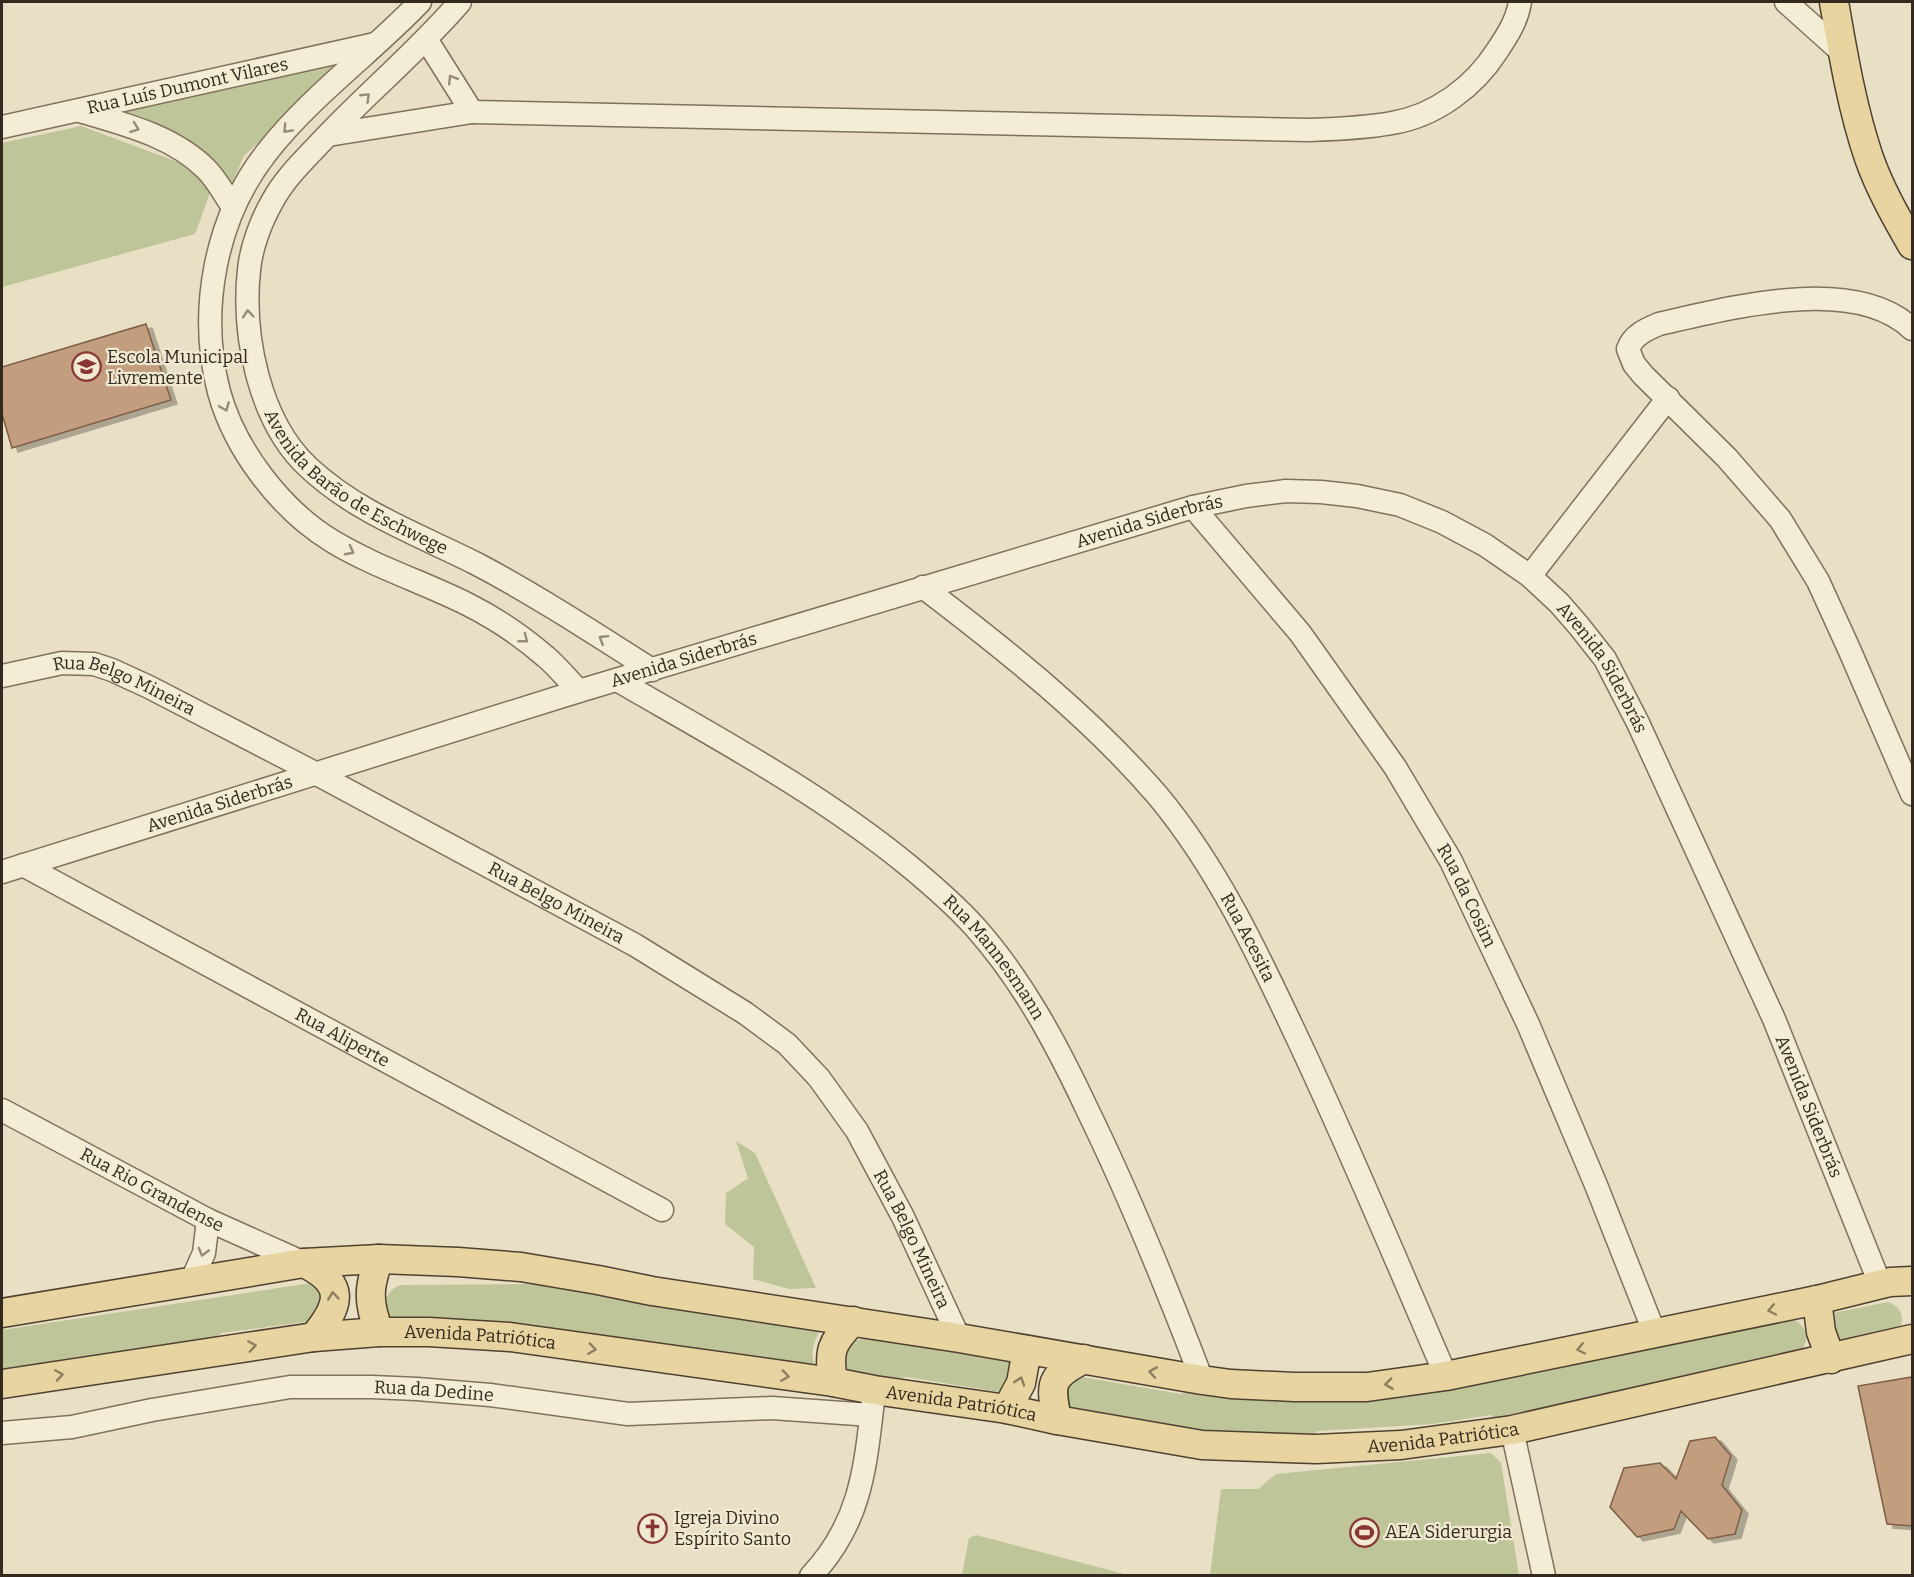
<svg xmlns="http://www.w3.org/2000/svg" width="1914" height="1577" font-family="Bitter,serif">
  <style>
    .green { fill: #bec599 }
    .building { fill: #c29d7e; stroke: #7d5e45; stroke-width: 1.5; filter: url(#shadow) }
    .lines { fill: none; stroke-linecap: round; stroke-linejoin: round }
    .minor-casing { stroke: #81715c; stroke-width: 25 }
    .major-casing { stroke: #4f4030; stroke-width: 31 }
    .minor { stroke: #f4edd6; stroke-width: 22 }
    .major { stroke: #e8d4a0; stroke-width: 28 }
    .oneway { stroke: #948b7a }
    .oneway2 { stroke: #8e7e60 }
    .labels { text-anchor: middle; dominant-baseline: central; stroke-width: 4.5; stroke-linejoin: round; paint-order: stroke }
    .street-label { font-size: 18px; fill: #33291f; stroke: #f1e9d2 }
    .poi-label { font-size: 18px; fill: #33291f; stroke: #f1e9d2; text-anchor: start }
  </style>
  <defs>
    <filter id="shadow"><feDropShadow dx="6" dy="4" stdDeviation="0" flood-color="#0004"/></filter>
  </defs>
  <rect width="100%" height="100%" fill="#e8dfc4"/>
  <g class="green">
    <polygon points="346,59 244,156 227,194 221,177 208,154 111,111"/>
    <polygon points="81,126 194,168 210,193 195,234 2,287 2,143"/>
    <polygon points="736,1141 755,1153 816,1288 789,1289 753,1279 754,1247 725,1224 726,1193 748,1178"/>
    <polygon points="318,1282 326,1319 222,1333 206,1344 2,1374 2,1330"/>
    <path d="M 541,1284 L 823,1327 C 812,1342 810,1354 816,1371 L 392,1321 C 380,1308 384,1291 401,1285 Z"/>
    <path d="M 1888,1302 C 1905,1308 1906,1325 1893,1336 L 1836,1341 L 1830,1320 L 1833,1313 Z"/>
    <path d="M 1792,1319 C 1807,1325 1811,1340 1800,1352 L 1499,1421 L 1491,1415 L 1432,1424 L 1318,1431 L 1298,1443 L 1238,1438 L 1072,1412 C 1062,1399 1066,1382 1082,1377 L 1181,1394 L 1204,1389 L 1246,1392 Z"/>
    <path d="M 882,1339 L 1013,1361 L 1006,1393 L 907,1377 L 886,1380 L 850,1375 C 843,1364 842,1346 857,1340 C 864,1338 874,1339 882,1339 Z"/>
    <polygon points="1491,1453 1501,1463 1519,1575 1210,1575 1221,1489 1258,1489 1276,1474"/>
    <polygon points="976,1535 1128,1575 962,1575 969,1538"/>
  </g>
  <g class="building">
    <polygon points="146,324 171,400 12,448 2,414 2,367"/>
    <polygon points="1912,1377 1912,1526 1887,1524 1858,1386"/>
    <polygon points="1715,1437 1731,1456 1722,1485 1742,1510 1735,1534 1708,1539 1681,1511 1674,1529 1637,1537 1610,1507 1624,1468 1660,1463 1676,1479 1690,1441"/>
  </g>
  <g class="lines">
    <defs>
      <g id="minor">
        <path d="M 420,2 C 371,53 311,96 267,152 C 215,218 198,311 219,392 C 235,450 281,510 332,541 C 375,567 423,582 467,604 C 495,618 522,636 546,657 C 558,667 568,680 579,691"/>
        <path id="s1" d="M 460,2 C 417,52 366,94 321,142 C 303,161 284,179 272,202 C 261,221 251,248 249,270 C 242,335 259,421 308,467 C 356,512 417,534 475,563 C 536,595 594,633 652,670"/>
        <polyline points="1786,2 1844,54"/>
        <path d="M 80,111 C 124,124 173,136 206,169 C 217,180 224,194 233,207"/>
        <path d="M 472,112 L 1309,130 C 1337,129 1365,128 1392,123 C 1435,116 1474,87 1497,51 C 1507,36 1517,21 1520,2"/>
        <path id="s2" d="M 2,127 L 375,44"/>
        <polyline points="328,135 472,112 426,39"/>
        <path d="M 1912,329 C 1854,274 1730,308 1659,324 C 1647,329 1633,335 1628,349 L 1634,364 L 1643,375 L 1727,458 L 1780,519 L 1818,581 L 1849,649 L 1912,794"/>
        <path id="s3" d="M 1193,507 L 1300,633 L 1395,767 L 1451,861 L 1528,1024 L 1596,1185 L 1655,1334"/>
        <polyline points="1530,576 1668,398"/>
        <path id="s4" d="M 923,587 C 1007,651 1089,716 1158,796 C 1217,867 1257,952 1296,1035 C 1349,1147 1397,1262 1446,1376"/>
        <path id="s5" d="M 2,676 L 62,663 L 94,664 L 112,670 L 149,687 L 315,773 L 635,945 L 745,1013 L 787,1044 L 819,1078 L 857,1131 L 903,1217 L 959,1338"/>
        <path id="s6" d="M 617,680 C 717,738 820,793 909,866 C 932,885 955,905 975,927 C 1023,981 1057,1045 1087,1109 C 1130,1197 1167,1288 1202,1380"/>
        <path id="s7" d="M 23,865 L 662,1210"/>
        <path id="s8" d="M 2,872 L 579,691 L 1193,507 L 1246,496 L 1286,491 L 1321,492 L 1357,496 L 1400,505 L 1442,522 L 1485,545 L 1530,576 L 1559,603 L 1579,626 L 1605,659 L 1638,723 L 1774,1019 L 1880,1284"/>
        <path id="s9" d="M 2,1110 L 208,1220 L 304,1263"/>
        <polyline points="191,1282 204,1253 208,1220"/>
        <polyline points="1512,1430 1544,1576"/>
        <path id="s10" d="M 2,1433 L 72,1427 L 152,1410 L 290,1387 L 372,1387 L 417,1389 L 490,1395 L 628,1414 L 772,1408 L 871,1415"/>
        <path d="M 811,1576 C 861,1523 865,1469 873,1401"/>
      </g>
      <g id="major">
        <path d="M 1834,2 C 1843,54 1852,108 1869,158 C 1880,189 1896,217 1912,245"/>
        <path d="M 304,1263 C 346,1284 341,1304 314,1337"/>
        <polyline points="1817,1300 1821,1332 1831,1359"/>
        <polyline points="2,1313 304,1263 379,1259 458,1262 521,1267 598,1280 652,1291 959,1338 1202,1380 1231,1384 1294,1387 1367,1387 1446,1376 1817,1300 1890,1282 1912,1281"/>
        <path d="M 379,1332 C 368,1302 368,1288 379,1259"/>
        <path d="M 833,1382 C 828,1351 831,1343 853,1321"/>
        <path id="s11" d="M 2,1384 L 314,1337 L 379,1332 L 429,1332 L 510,1337 L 833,1382 L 874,1390 L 1007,1409 L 1057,1420 L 1202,1445 L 1316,1449 L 1401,1445 L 1512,1430 L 1912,1339"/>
        <polyline points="1007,1409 1021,1383 1027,1350"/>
        <path d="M 1057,1420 C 1050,1383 1049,1377 1084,1359"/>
      </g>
    </defs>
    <use href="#minor" class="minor-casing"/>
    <use href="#major" class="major-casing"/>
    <use href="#minor" class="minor"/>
    <use href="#major" class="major"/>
  </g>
  <defs><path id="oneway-chevron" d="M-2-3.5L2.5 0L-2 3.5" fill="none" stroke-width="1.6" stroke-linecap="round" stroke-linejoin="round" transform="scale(1.5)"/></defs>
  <g class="oneway">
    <use href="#oneway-chevron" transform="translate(452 79) rotate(-122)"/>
    <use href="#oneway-chevron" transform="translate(366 97) rotate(-44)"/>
    <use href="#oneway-chevron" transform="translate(135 128) rotate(20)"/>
    <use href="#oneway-chevron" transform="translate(287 129) rotate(133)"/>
    <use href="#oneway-chevron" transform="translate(248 314) rotate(-95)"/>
    <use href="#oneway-chevron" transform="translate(225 407) rotate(68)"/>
    <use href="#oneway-chevron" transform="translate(350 551) rotate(28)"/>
    <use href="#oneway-chevron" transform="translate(524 639) rotate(38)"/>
    <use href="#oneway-chevron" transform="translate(603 639) rotate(-148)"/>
    <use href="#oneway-chevron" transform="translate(203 1252) rotate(105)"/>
  </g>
  <g class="oneway2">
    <use href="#oneway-chevron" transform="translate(333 1296) rotate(-96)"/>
    <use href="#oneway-chevron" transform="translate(1772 1310) rotate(168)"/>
    <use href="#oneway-chevron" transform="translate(252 1346) rotate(-9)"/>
    <use href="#oneway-chevron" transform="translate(592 1349) rotate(8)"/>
    <use href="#oneway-chevron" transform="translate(1581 1349) rotate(168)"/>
    <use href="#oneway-chevron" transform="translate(1153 1372) rotate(-170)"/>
    <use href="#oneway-chevron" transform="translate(59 1375) rotate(-9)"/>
    <use href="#oneway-chevron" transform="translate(785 1376) rotate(8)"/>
    <use href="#oneway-chevron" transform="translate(1020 1381) rotate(-72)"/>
    <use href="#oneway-chevron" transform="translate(1389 1384) rotate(173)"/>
  </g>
  <defs>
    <symbol id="school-ring" viewBox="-11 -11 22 22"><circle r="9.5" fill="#f1e9d2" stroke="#893633" stroke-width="1.5"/><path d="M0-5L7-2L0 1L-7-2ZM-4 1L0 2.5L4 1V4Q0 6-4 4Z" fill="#893633"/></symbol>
    <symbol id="church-ring" viewBox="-11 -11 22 22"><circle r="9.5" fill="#f1e9d2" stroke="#893633" stroke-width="1.5"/><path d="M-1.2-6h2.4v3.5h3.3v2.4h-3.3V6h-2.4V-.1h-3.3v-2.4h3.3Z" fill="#893633"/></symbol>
    <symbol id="stadium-ring" viewBox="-11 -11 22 22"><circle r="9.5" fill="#f1e9d2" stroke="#893633" stroke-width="1.5"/><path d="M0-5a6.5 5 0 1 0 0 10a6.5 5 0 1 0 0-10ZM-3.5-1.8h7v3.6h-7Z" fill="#893633"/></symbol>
  </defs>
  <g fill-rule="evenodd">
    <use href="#school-ring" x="70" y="350" width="33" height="33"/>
    <use href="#church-ring" x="636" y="1512" width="33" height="33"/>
    <use href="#stadium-ring" x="1348" y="1516" width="33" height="33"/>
  </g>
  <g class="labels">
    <g class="street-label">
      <text stroke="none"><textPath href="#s2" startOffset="190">Rua Luís Dumont Vilares</textPath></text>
      <text stroke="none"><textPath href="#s1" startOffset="606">Avenida Barão de Eschwege</textPath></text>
      <text stroke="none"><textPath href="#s8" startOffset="1200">Avenida Siderbrás</textPath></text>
      <text stroke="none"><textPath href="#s8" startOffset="714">Avenida Siderbrás</textPath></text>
      <text stroke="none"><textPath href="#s8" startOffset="1722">Avenida Siderbrás</textPath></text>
      <text stroke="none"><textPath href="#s5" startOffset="128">Rua Belgo Mineira</textPath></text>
      <text stroke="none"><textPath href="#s8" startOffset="228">Avenida Siderbrás</textPath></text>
      <text stroke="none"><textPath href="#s3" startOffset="477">Rua da Cosim</textPath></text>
      <text stroke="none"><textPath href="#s5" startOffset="614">Rua Belgo Mineira</textPath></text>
      <text stroke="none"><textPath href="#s4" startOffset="483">Rua Acesita</textPath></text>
      <text stroke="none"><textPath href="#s6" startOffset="472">Rua Mannesmann</textPath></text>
      <text stroke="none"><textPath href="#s7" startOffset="363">Rua Aliperte</textPath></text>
      <text stroke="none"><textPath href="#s8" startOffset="2208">Avenida Siderbrás</textPath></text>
      <text stroke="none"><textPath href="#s9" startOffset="170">Rua Rio Grandense</textPath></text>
      <text stroke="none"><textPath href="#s5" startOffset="1118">Rua Belgo Mineira</textPath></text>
      <text stroke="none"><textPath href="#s11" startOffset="482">Avenida Patriótica</textPath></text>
      <text stroke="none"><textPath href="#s10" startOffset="436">Rua da Dedine</textPath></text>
      <text stroke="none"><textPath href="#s11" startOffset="968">Avenida Patriótica</textPath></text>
      <text stroke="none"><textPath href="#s11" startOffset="1454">Avenida Patriótica</textPath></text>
    </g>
    <g class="poi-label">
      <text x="107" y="357">Escola Municipal<tspan x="107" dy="21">Livremente</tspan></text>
      <text x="674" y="1518">Igreja Divino<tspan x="674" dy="21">Espírito Santo</tspan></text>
      <text x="1385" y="1532">AEA Siderurgia</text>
    </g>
  </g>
  <rect width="1914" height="1577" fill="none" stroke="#33291f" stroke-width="6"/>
</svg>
